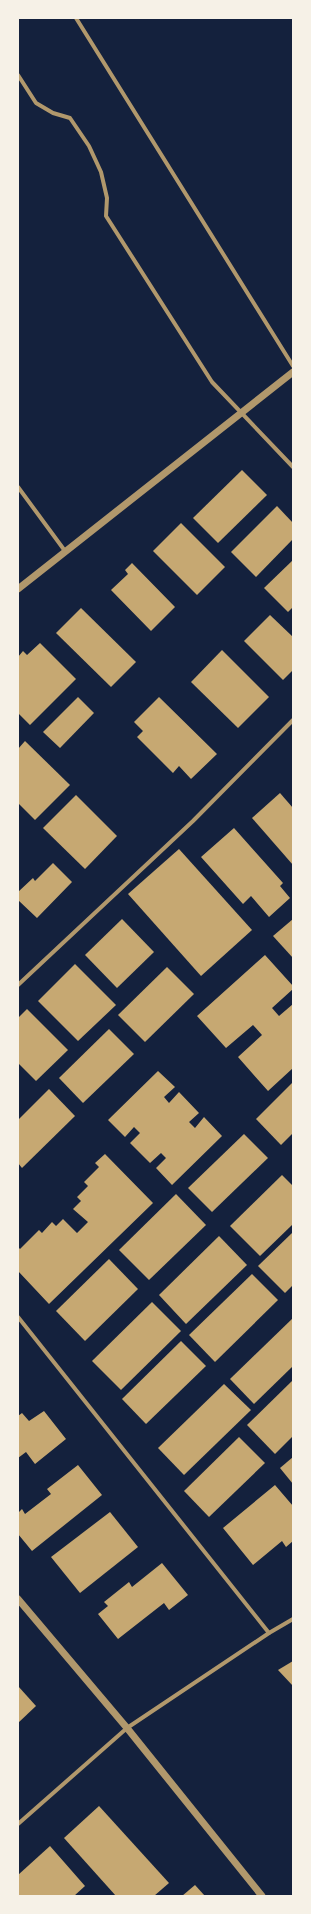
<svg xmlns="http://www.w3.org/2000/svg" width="311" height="1914" font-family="Roboto,sans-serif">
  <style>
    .building { fill: #c6a872 }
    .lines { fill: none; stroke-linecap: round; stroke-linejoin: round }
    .minor { stroke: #b1986c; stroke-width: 4 }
    .tertiary { stroke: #b1986c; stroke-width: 7 }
  </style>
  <rect width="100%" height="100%" fill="#14213d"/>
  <g class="building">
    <polygon points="242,470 267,495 218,543 193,518"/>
    <polygon points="277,506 293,523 293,539 256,577 231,552"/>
    <polygon points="181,523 225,567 197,595 153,551"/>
    <polygon points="293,560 293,607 288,612 264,588"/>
    <polygon points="132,563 175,607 151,631 111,590 128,574 125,570"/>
    <polygon points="81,608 136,662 111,687 56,633"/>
    <polygon points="270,615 293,637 293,670 283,680 244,641"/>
    <polygon points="40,643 76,679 30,725 18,713 18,657 23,651 27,655"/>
    <polygon points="222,650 269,697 238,728 191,682"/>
    <polygon points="78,697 94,713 60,748 43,732"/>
    <polygon points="159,697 217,754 191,779 179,766 173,773 137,737 143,731 134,722"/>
    <polygon points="25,741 70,785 35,820 18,803 18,749"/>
    <polygon points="280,793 293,808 293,865 252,818"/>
    <polygon points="76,795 117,836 85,869 43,828"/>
    <polygon points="234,828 283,883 280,886 290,898 269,917 251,896 243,904 201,857"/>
    <polygon points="179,849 252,930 201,976 128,894"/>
    <polygon points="53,863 72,882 37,918 18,900 18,892 33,878 35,881"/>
    <polygon points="122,919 154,952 117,988 85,955"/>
    <polygon points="293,919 293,958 273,936"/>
    <polygon points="265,955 293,986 293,989 272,1008 279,1016 293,1004 293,1068 268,1091 238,1057 262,1035 253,1025 226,1048 197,1016"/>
    <polygon points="75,964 116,1005 78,1041 38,1001"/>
    <polygon points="167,967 194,994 145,1042 118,1015"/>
    <polygon points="27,1009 68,1050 36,1081 18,1063 18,1018"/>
    <polygon points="109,1029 134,1054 83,1103 59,1078"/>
    <polygon points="158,1071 175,1087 164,1097 169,1103 179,1092 199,1113 189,1122 195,1128 204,1117 222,1136 172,1185 156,1168 166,1158 161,1153 150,1163 130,1143 140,1133 134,1127 125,1137 108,1120"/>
    <polygon points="293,1082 293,1133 281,1145 256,1119"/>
    <polygon points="49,1089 75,1116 22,1168 18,1163 18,1120"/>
    <polygon points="244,1134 268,1158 212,1212 188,1188"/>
    <polygon points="105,1154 153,1203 49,1304 18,1271 18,1247 20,1249 39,1230 42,1233 52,1222 56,1226 63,1219 77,1233 88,1222 73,1209 81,1201 77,1197 88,1186 84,1182 99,1167 95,1163"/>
    <polygon points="282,1175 293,1186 293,1224 260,1256 230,1226"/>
    <polygon points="176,1194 206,1225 149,1280 119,1250"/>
    <polygon points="293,1232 293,1285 285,1293 258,1266"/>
    <polygon points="219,1236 247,1265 186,1324 159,1295"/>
    <polygon points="109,1259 138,1289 85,1341 56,1311"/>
    <polygon points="252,1274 278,1300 215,1362 189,1335"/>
    <polygon points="152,1302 181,1331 121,1390 92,1361"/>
    <polygon points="293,1318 293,1366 254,1404 230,1379"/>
    <polygon points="181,1341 206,1366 146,1424 122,1399"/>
    <polygon points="293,1380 293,1436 275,1454 247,1425"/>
    <polygon points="224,1384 251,1410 184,1475 158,1448"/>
    <polygon points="44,1411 66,1439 35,1464 26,1452 18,1458 18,1416 22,1413 29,1421"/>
    <polygon points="239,1437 265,1463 209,1517 184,1491"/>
    <polygon points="293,1457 293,1484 280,1468"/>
    <polygon points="78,1465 102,1495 32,1551 18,1534 18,1513 22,1509 25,1514 51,1494 47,1489"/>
    <polygon points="275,1485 293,1506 293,1541 286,1547 282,1541 253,1565 223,1528"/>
    <polygon points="110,1512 138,1547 80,1593 51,1557"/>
    <polygon points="162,1563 188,1595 169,1610 164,1603 118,1639 98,1614 108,1606 104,1602 129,1582 132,1587"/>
    <polygon points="293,1661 293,1686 278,1670"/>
    <polygon points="18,1686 36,1706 18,1723"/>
    <polygon points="99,1806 169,1883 154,1896 116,1896 64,1838"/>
    <polygon points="50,1846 85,1886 74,1896 19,1896 18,1875"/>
    <polygon points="195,1885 205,1896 182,1896"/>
  </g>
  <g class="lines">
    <g class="minor">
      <polyline points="76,18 293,366"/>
      <polyline points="18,75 36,103 53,113 70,118 89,146 101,172 107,198 106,216 212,382 293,467"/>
      <polyline points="18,487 65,551"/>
      <polyline points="18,985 193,821 293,720"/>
      <polyline points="18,1317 269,1633"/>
      <polyline points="18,1824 127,1728 269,1633 293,1619"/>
    </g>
    <g class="tertiary">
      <polyline points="18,589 293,372"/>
      <polyline points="18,1599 127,1728 262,1896"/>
    </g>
  </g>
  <rect width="311" height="1914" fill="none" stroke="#f6f1e7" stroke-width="38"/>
</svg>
